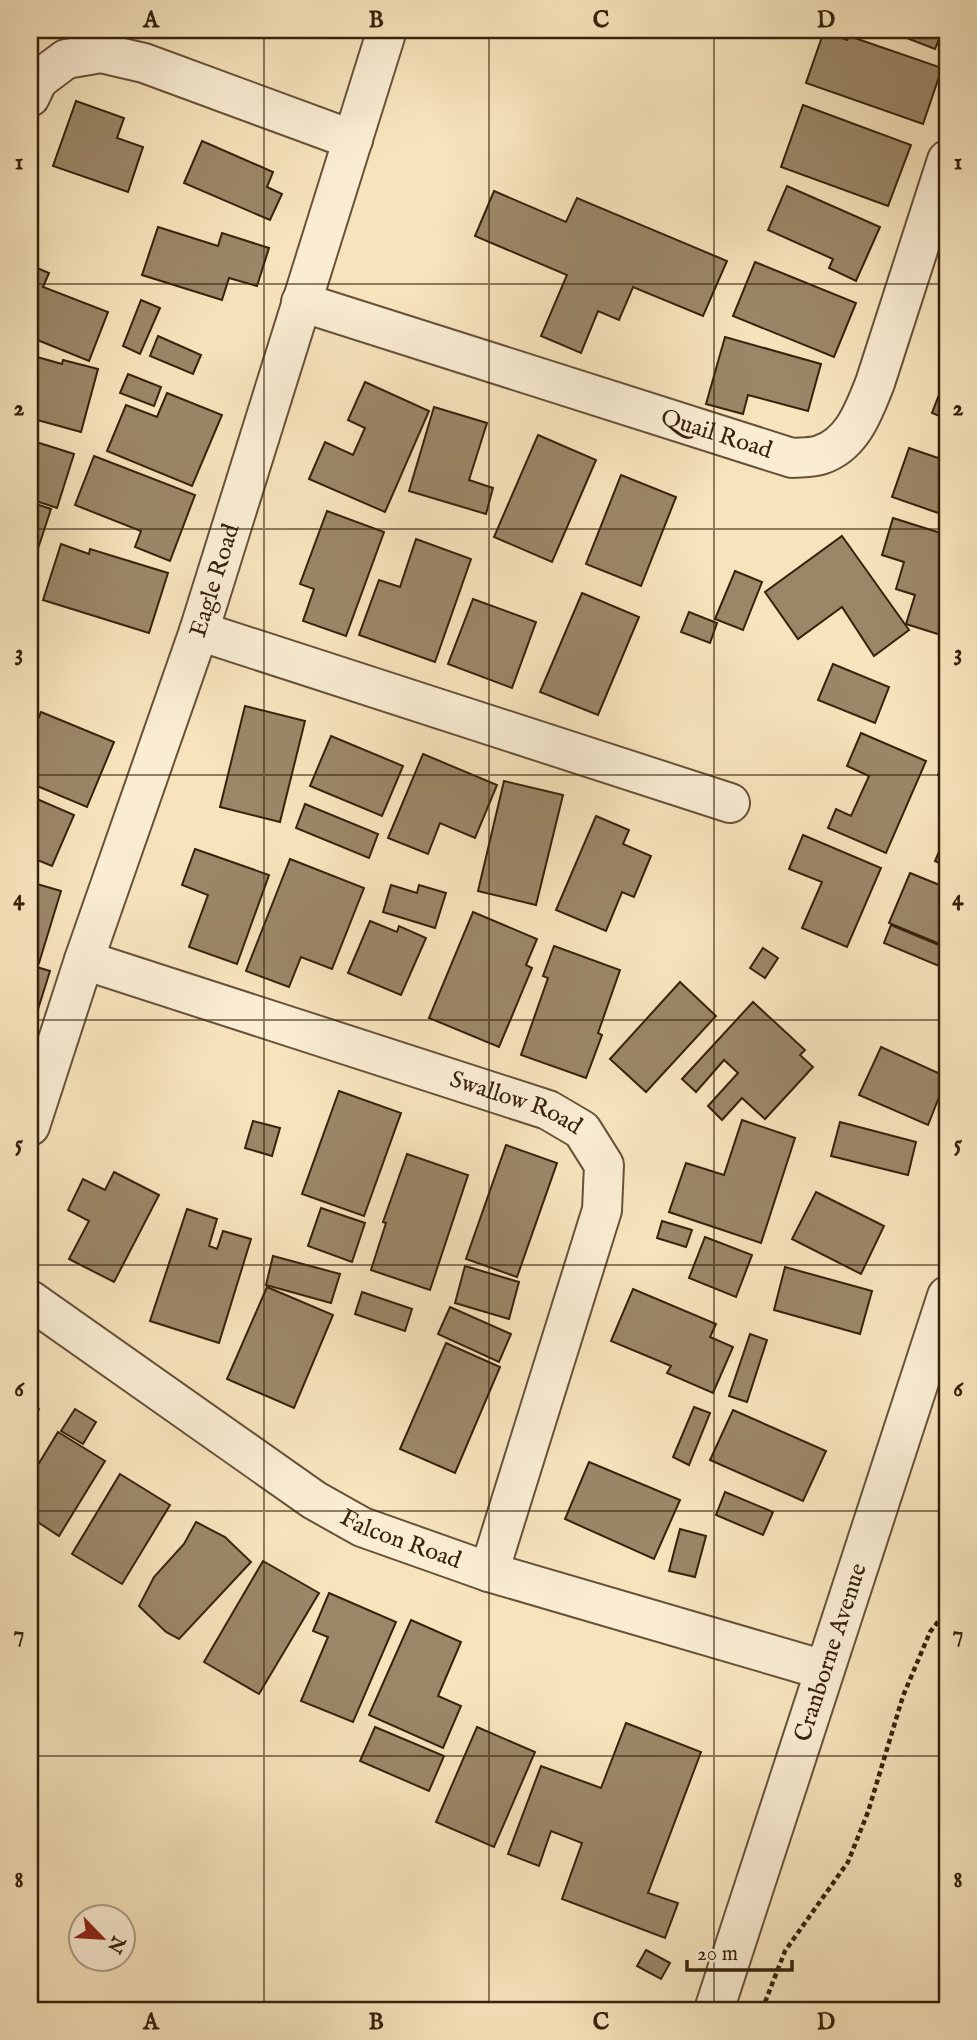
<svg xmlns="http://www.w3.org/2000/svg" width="977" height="2040" font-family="'IM FELL English',serif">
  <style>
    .building { fill: #9b8768; stroke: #37220b; stroke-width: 2 }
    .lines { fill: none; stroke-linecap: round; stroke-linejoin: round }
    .minor-casing { stroke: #675238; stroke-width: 42 }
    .path { stroke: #37220b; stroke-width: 4.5; stroke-dasharray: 5 3.5; stroke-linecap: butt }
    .minor { stroke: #faedd4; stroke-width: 38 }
    .grid { fill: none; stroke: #37220b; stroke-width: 2; stroke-opacity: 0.55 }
    .labels { text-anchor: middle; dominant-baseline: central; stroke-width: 7; stroke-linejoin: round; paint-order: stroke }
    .street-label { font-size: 24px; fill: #37220b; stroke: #faedd4 }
    .neatline { fill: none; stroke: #37220b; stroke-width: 2.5 }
    .grid-label { font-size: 23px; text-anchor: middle; font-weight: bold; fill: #37220b }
  </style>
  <rect width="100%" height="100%" fill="#f7e4bd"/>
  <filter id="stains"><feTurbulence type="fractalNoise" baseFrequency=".00286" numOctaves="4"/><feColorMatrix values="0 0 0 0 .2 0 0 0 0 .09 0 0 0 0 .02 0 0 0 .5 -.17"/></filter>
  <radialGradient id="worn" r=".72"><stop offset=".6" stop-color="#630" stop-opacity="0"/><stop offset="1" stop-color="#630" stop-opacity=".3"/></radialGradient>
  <g class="building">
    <polygon points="886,30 943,30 935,49"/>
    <polygon points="824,31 847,40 849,36 942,68 923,124 806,83"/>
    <polygon points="76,101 124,118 117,138 143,147 128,192 53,166"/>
    <polygon points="803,105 911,145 888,206 781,167"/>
    <polygon points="202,141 273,172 267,187 282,194 270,220 184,183"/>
    <polygon points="787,186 880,227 856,281 829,268 833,259 768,230"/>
    <polygon points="494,191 566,222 577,198 727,261 703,316 633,287 619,320 598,311 581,353 541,336 567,275 475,236"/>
    <polygon points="158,227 218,246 222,233 269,248 257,286 229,278 222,300 142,275"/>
    <polygon points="755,262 856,303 834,357 733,316"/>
    <polygon points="30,265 49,273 43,287 108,312 89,361 30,337"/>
    <polygon points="141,300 160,308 140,354 123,346"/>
    <polygon points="158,336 201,355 193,374 150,356"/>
    <polygon points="725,337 821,364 808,411 748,395 743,414 706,404"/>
    <polygon points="30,355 62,364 63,360 98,369 81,432 30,418"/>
    <polygon points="128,374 161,387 154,406 120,393"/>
    <polygon points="947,374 947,419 932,413"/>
    <polygon points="365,382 429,411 385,512 309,479 325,442 353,455 365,428 348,420"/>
    <polygon points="167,393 222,415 192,486 107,451 126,405 157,417"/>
    <polygon points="434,407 487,423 469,480 493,488 486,514 409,491"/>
    <polygon points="538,435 596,460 552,562 494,537"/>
    <polygon points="30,440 74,454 57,508 30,499"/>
    <polygon points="909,448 947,461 947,516 892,497"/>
    <polygon points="94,456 195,495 170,561 135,547 141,531 75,505"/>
    <polygon points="621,475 676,497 641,586 586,564"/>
    <polygon points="30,502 51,509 30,573"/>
    <polygon points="327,511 384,532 346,636 303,621 314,589 300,584"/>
    <polygon points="893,518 947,535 947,637 906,624 915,595 896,589 904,562 882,555"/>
    <polygon points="842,536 909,630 874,656 842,607 798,639 765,592"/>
    <polygon points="416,539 471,559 435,662 359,635 379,580 400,587"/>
    <polygon points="61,544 89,554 90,549 168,573 149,633 43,600"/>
    <polygon points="735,571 762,582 743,630 715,619"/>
    <polygon points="582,593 639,617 598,715 540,692"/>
    <polygon points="473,599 536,622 512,688 448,664"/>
    <polygon points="689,612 717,623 710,643 681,632"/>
    <polygon points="833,664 889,687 875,723 818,700"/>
    <polygon points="245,706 305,721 280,822 220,807"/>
    <polygon points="41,712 114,742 87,807 30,783 30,738"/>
    <polygon points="861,733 926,761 886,853 828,828 836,809 851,816 869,776 847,766"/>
    <polygon points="331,736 403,766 382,816 310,786"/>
    <polygon points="423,754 497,785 475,838 440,823 428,854 388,838"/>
    <polygon points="947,754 947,778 938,775"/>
    <polygon points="504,781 563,795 536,905 478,891"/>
    <polygon points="30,796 74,815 52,866 30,857"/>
    <polygon points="305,804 378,834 369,858 296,828"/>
    <polygon points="596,816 629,830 623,844 651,856 634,897 622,892 606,931 556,910"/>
    <polygon points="947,833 947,867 935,861"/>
    <polygon points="803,835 881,868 847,947 802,928 822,882 789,869"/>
    <polygon points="195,849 269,875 237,964 189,947 208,895 182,885"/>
    <polygon points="290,859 364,888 332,969 301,957 289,987 246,971"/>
    <polygon points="910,873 947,888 947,947 889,923"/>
    <polygon points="30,882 61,891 39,963 30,960"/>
    <polygon points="391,885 417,893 419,885 446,893 435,928 383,912"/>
    <polygon points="473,912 537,939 526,965 532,968 499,1047 429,1018"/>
    <polygon points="370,921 397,932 399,926 426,938 401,995 348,973"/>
    <polygon points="891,925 946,948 939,966 884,943"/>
    <polygon points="554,946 620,970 598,1033 602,1035 586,1078 521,1055 548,978 543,976"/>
    <polygon points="763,948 778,958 765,978 750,968"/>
    <polygon points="30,965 50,971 34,1022 30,1020"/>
    <polygon points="680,982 716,1016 646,1092 610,1059"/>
    <polygon points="753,1002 805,1050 800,1055 813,1067 765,1119 742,1098 722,1120 708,1106 738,1073 724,1060 696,1092 682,1079"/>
    <polygon points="881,1047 947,1077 928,1125 859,1095"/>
    <polygon points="339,1091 401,1113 364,1216 302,1194"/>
    <polygon points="742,1120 795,1138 761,1243 669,1212 686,1163 724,1175"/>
    <polygon points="253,1121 280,1128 272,1156 245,1148"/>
    <polygon points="840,1122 916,1142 908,1175 831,1156"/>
    <polygon points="506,1145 557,1163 517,1277 466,1259"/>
    <polygon points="407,1154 468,1175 430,1290 371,1270 386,1223 383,1222"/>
    <polygon points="114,1172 159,1195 114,1282 69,1259 89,1221 68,1210 83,1179 105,1190"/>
    <polygon points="816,1192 884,1226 861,1274 792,1239"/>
    <polygon points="321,1208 365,1223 352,1262 308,1246"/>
    <polygon points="187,1209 217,1219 209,1246 217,1249 223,1231 251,1239 219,1343 150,1321"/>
    <polygon points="662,1221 692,1230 686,1247 657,1238"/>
    <polygon points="705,1237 752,1255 736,1297 689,1278"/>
    <polygon points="273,1256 340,1274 331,1303 266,1285"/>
    <polygon points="465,1266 519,1282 509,1319 455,1303"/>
    <polygon points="785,1267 872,1291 860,1334 774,1310"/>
    <polygon points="267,1287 333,1315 294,1408 227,1379"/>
    <polygon points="633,1289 716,1324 710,1337 733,1347 713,1393 667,1373 671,1366 611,1341"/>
    <polygon points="362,1292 412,1309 405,1331 355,1314"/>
    <polygon points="450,1307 511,1334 499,1362 438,1334"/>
    <polygon points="750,1334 767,1340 747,1402 729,1396"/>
    <polygon points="446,1343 500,1367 455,1473 400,1449"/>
    <polygon points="30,1403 39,1409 30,1424"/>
    <polygon points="694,1407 710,1413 689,1465 673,1457"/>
    <polygon points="75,1409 96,1422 83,1444 61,1431"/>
    <polygon points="733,1410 826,1451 803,1501 710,1460"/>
    <polygon points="58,1432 105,1461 59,1536 30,1517 30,1478"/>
    <polygon points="589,1462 680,1500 654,1559 565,1519"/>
    <polygon points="120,1474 170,1505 122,1584 72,1554"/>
    <polygon points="725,1492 773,1512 763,1535 716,1515"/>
    <polygon points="196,1522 225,1537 251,1562 179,1639 166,1632 139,1606 154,1577 184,1544"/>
    <polygon points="680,1529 706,1536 695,1577 669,1571"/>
    <polygon points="263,1561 319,1593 259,1694 204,1662"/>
    <polygon points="329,1593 396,1622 353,1722 301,1701 328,1637 313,1631"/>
    <polygon points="411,1620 461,1642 438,1696 461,1706 443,1748 369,1715"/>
    <polygon points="626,1723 701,1752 648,1893 678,1903 665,1938 562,1899 582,1843 551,1831 539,1866 508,1854 541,1766 601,1788"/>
    <polygon points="375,1727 444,1756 429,1791 360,1761"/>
    <polygon points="477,1727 535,1752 494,1847 436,1822"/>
    <polygon points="646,1950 670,1963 661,1979 637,1966"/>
  </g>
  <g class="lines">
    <defs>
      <g id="minor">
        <polyline points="30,97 38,80 66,59 101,53 144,63 353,140"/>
        <path id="s1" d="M 301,302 L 792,458 C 800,457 811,458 820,455 C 852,445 864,411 875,383 L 947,160"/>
        <polyline points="199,631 730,803"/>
        <path id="s2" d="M 84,960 L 548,1110 L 582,1130 L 604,1165 L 602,1210 L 489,1572"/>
        <path id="s3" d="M 30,1126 L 84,960 L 199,631 L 387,30"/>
        <path id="s4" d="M 30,1300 L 314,1500 L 362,1527 L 489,1572 L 824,1670"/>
        <path id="s5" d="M 714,2010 L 947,1296"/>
      </g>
    </defs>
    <use href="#minor" class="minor-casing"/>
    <polyline class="path" points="762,2010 785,1951 848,1862 868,1812 903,1696 930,1632 947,1610"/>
    <use href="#minor" class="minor"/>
  </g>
  <path class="grid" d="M 264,30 L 264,2010M 489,30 L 489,2010M 714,30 L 714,2010M 30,284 L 947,284M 30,529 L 947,529M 30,775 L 947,775M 30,1020 L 947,1020M 30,1265 L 947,1265M 30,1511 L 947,1511M 30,1756 L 947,1756"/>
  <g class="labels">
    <g class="street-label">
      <text stroke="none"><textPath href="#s1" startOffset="436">Quail Road</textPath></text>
      <text stroke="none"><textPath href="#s3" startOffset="576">Eagle Road</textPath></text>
      <text stroke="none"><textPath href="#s2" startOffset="455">Swallow Road</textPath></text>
      <text stroke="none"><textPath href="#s4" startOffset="443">Falcon Road</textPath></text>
      <text stroke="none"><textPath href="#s5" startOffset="376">Cranborne Avenue</textPath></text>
    </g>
  </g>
  <rect width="977" height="2040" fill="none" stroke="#f7e4bd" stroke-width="77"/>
  <g transform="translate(102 1938) rotate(115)"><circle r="33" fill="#faedd4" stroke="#ac9c84" stroke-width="2"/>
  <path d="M0-5L12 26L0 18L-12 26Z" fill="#8f2418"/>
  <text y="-10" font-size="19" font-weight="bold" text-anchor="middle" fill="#37220b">N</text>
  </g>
  <path d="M687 1960v10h105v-10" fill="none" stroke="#37220b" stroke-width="3.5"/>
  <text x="697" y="1960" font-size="21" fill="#37220b" stroke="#faedd4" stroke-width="5" paint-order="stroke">20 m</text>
  <rect x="38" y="38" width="901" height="1964" class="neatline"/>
  <g class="grid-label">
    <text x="151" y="27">A</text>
    <text x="376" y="27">B</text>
    <text x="601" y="27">C</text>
    <text x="826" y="27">D</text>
    <text x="19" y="169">1</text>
    <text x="958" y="169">1</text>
    <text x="19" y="415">2</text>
    <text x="958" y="415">2</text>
    <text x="19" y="660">3</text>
    <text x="958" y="660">3</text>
    <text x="19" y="905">4</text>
    <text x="958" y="905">4</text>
    <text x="19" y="1151">5</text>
    <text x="958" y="1151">5</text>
    <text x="19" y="1396">6</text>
    <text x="958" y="1396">6</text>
    <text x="19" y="1641">7</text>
    <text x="958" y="1641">7</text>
    <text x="19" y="1887">8</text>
    <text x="958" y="1887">8</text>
    <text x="151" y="2029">A</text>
    <text x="376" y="2029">B</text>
    <text x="601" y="2029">C</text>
    <text x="826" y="2029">D</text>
  </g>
  <rect width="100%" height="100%" filter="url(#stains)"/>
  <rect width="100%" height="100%" fill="url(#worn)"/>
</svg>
